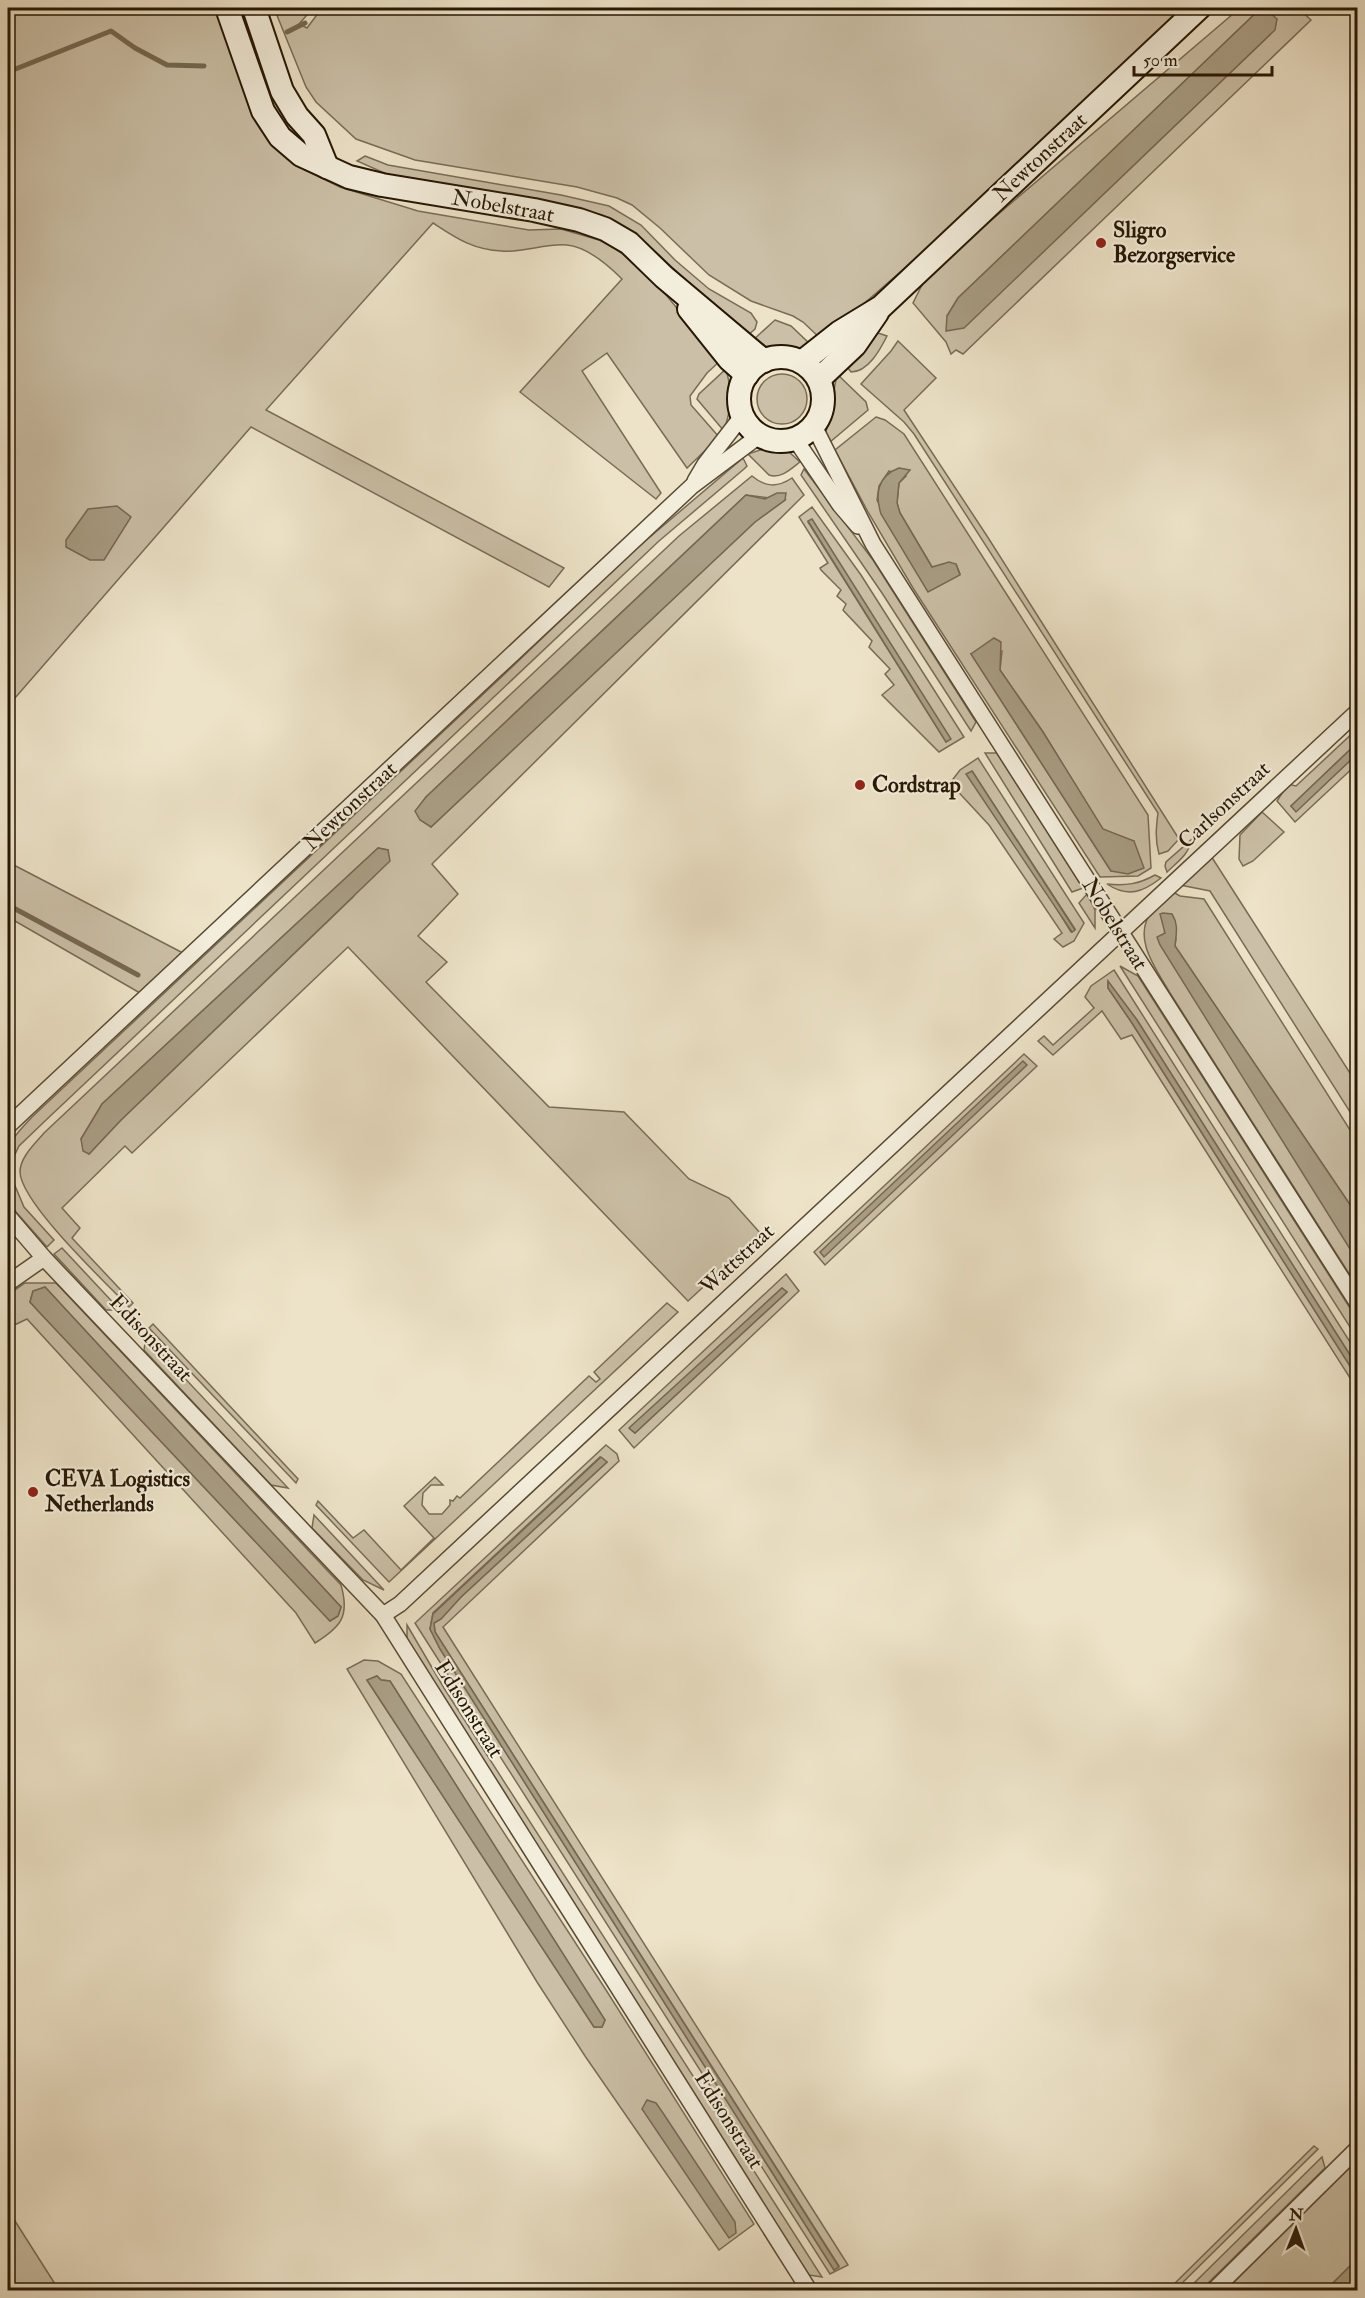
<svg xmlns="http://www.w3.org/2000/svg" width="1365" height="2298" font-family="'IM FELL Double Pica',serif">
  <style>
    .green { fill: #cbc0a7; stroke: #786c56; stroke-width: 1.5; fill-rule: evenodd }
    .water { fill: #a99e85; stroke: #756851; stroke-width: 1.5 }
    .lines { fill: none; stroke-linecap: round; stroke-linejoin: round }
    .stream { stroke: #756851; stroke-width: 5 }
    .street-casing { stroke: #584a35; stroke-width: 18 }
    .secondary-casing { stroke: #261704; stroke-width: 26 }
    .street { stroke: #f3eddb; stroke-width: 15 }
    .secondary { stroke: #f3eddb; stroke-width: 22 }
    .poi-dot { fill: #8f2418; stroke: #f3eddb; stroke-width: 2 }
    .labels { text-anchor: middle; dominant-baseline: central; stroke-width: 4.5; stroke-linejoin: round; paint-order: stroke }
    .street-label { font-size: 22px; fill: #261704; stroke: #f3eddb }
    .poi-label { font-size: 22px; font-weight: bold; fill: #261704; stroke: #f3eddb; text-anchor: start }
  </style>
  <rect width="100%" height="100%" fill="#ede3c8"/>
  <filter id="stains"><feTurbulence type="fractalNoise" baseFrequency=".00333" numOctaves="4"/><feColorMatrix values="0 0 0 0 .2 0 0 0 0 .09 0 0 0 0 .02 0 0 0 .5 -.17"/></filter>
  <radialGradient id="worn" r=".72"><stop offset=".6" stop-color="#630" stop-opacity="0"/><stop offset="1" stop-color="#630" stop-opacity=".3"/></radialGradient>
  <g class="green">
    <path d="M 32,8 L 221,8 L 279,146 L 305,170 L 340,187 L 418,211 L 529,230 L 561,229 L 606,242 L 638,265 L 667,296 L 720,361 L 707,373 L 690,396 L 691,405 L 719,437 L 687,468 L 607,353 L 582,371 L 661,493 L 656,499 L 520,392 L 622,279 C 608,265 588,247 567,245 C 546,243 523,253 502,251 C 473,250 456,238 433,223 L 266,410 L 564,568 L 549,587 L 251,427 L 8,706 L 8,16 Z"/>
    <polygon points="274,8 313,8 299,24 307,28 322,8 1183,8 1048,137 1035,146 928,248 822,340 803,322 793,316 751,301 709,275 660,228 632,205 617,198 577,187 415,160 356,139 316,102 306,87"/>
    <polygon points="1240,8 1261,8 958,298 947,316 1270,12 1264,8 1298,8 1311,20 963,354 956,350 951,354 946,342 913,303 927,275"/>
    <polygon points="365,156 388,165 561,195 609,206 641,225 675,260 709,289 751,313 757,322 755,329 747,336 637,235 602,215 549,202 391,176 357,161"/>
    <path d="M 775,320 L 791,326 L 812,346 C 797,356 767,349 752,341 Z"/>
    <path d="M 878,333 L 887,336 C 880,350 868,372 851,372 L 845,364 Z"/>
    <path d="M 898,341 L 936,378 L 904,410 L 987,536 L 1179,839 L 1168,851 L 1159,854 C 1155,840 1156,828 1158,813 L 914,434 L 904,422 L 861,384 L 891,351 Z"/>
    <path d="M 726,369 C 733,396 732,405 724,431 L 697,399 L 699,394 Z"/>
    <circle cx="782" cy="399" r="25"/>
    <polygon points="837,374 866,402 868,410 830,442 826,432"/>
    <path d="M 876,417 L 885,420 L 904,434 L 1148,815 L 1151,868 L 1138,876 L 1100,877 L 913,588 L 868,512 L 835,450 ZM 889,471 L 906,476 L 899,483 L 897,503 L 900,513 L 932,567 L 956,564 L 960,574 L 928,591 L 877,500 L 879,486 ZM 1002,651 L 1000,670 L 1043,732 L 1103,830 L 1134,841 L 1111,871 L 971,654 Z"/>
    <path d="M 775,448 L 789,452 L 800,462 C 791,469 781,479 769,475 L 748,454 L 763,449 Z"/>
    <path d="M 743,458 L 747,466 L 744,469 L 659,541 L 45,1121 L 19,1146 L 8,1169 C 7,1140 13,1138 32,1117 L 512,667 L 631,553 Z"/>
    <polygon points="804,469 873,560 976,722 971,731 882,593 801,475"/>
    <path d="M 752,476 C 765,487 777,488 792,478 L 804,495 L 432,864 L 458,894 L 418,936 L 447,962 L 426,982 L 549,1107 L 624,1112 L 689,1179 L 729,1198 L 761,1234 L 688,1301 L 348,947 L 132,1153 L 125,1146 L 62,1208 L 80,1228 L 72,1238 L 133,1303 L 129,1307 C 105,1282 21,1203 20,1172 C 20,1157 35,1144 44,1133 L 679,536 ZM 746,495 L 785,500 L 755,522 L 431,827 L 416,811 L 426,797 ZM 378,848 L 388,850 L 353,897 L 121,1120 L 89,1154 L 81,1139 L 102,1104 Z"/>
    <path d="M 812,507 L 861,575 L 964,737 L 939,752 L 882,695 L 894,685 L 885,674 L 890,669 L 869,647 L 872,641 L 843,610 L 846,604 L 837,596 L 841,590 L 821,570 L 820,568 L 828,563 L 799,517 ZM 812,520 L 950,739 L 946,742 L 808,522 Z"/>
    <polygon points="1357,729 1357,743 1291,806 1296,811 1357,754 1357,764 1295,822 1277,801 1288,784 1296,786"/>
    <polygon points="985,753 997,753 1083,888 1072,892"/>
    <path d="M 978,758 L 1084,923 L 1074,941 L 1063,947 L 1054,939 L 1062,933 L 989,825 L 950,783 L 960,770 ZM 972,771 L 1075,929 L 1072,932 L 1071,932 Z"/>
    <polygon points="1262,812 1284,832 1253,861 1243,866 1239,859 1240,835"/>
    <path d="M 1191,840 C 1189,855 1177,862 1167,872 L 1165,866 L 1166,862 Z"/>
    <polygon points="1211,856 1357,1084 1357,1123 1210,891 1180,885"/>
    <polygon points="8,862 183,953 140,993 8,917"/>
    <path d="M 1155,875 L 1161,878 C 1143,892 1128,898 1107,884 C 1126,886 1139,884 1155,875 Z"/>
    <path d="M 1173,892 L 1180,896 L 1204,899 L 1357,1141 L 1357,1215 L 1175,946 L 1176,938 L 1165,933 L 1355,1256 L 1357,1256 L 1357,1286 L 1170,993 C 1157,970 1131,938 1152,911 C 1158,904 1166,898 1173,892 Z"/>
    <polygon points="1087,894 1095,910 1095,928 1079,903"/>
    <polygon points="1120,966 1138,976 1357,1319 1357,1338"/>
    <polygon points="1114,970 1357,1353 1357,1366 1137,1020 1108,982 1108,988 1132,1023 1357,1377 1357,1389 1132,1035 1121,1039 1102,1011 1053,1055 1038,1041 1044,1036 1053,1045 1094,1008 1085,997 1091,986"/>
    <polygon points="1024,1054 1037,1066 825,1265 814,1252"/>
    <polygon points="8,1181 13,1181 24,1207 54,1240 47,1247 16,1212 8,1197"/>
    <polygon points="62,1248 120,1310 106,1310 54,1254"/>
    <path d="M 786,1274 L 799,1291 L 634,1448 L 619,1430 ZM 782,1288 L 787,1292 L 635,1433 L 630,1429 Z"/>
    <path d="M 25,1283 L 56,1283 L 341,1585 C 350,1616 341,1627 315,1643 L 296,1613 L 27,1319 L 8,1328 L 8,1295 ZM 45,1287 L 341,1607 L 338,1616 L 330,1621 L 41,1314 L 30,1302 L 33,1291 Z"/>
    <polygon points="667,1303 678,1312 389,1582 316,1505 318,1501 353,1538 364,1530 401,1570 434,1538 404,1506 435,1477 443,1485 431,1485 423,1493 422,1505 429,1514 442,1514 450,1505 450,1500 453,1501 457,1496 460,1498 589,1376 596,1382 600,1379 594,1372"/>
    <polygon points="153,1324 298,1479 296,1483 149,1328"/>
    <polygon points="146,1337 288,1488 271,1485 144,1350"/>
    <path d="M 606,1445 L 617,1454 L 619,1461 L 443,1627 L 848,2265 L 830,2274 L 415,1623 ZM 600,1457 L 607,1462 L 461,1597 L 441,1619 L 434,1623 L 435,1632 L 839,2266 L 834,2270 L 440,1649 L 430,1629 L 433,1613 Z"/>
    <polygon points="314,1515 384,1590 363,1580 312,1528"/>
    <polygon points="407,1625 444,1688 822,2277 809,2275 409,1647 407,1638"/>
    <path d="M 364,1660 L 378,1661 L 401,1674 L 606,1990 L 754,2224 L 719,2250 L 585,2056 L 537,1982 L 347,1669 ZM 377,1676 L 381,1680 L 390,1681 L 605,2020 L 602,2027 L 594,2027 L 367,1680 Z"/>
    <polygon points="1314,2146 1318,2149 1175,2290 1168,2290"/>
    <polygon points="1322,2157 1325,2168 1201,2290 1187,2290"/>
    <polygon points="1357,2160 1357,2259 1326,2290 1226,2290"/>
    <polygon points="8,2210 55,2284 54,2290 8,2290"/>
  </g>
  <g class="water">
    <polygon points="1261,8 1264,8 1277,19 1275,30 964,328 946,331 947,316 958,298"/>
    <path d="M 899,468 L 910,470 L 899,483 L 897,503 L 900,513 L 932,567 L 949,562 L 956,564 L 960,575 L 928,592 L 881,514 C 875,495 877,476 899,468 Z"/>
    <polygon points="777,493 786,493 785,500 755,522 431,827 420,820 415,811 426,797 746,495 765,499"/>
    <polygon points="117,506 131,517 104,560 90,560 66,547 66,540 88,509"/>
    <polygon points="812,519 951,739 946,742 808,521"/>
    <polygon points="994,638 1001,642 1000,670 1043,732 1103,829 1134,841 1144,868 1128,874 1111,871 971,654"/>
    <polygon points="1357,743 1357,754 1296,812 1291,806"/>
    <polygon points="972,771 1075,930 1072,932 966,774"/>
    <polygon points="378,848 388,850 390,861 121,1120 89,1154 83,1151 81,1139 102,1104"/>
    <path d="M 1163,913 L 1172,914 C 1179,925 1176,934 1175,946 L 1357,1215 L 1357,1256 L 1355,1257 L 1160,945 L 1157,937 L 1165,933 L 1160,914 Z"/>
    <polygon points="1108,981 1137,1020 1357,1366 1357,1377 1132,1023 1108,988"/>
    <polygon points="1023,1061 1027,1065 824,1257 820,1252"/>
    <polygon points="45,1287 341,1607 338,1616 330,1621 41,1314 30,1302 33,1291"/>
    <polygon points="782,1288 787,1292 635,1433 629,1428"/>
    <polygon points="601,1457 607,1462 461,1597 441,1619 434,1623 435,1632 839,2267 834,2270 440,1649 430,1629 433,1614"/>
    <polygon points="377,1676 381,1680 390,1681 605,2020 602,2027 594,2027 367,1680"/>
    <polygon points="647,2100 656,2103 663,2113 735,2222 736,2233 729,2238 642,2109"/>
    <polygon points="1357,2259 1357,2290 1326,2290"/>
  </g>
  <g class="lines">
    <g class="stream">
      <polyline points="287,32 305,23"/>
      <polyline points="8,72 111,31 135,48 167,65 204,66"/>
      <polyline points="8,905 138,975"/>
    </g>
    <defs>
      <g id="street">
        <polyline points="814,426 873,544 1358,1304"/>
        <polyline points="795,439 840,505 858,526"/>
        <polyline points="695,481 705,464 743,415"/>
        <polyline points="8,1126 692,486 760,435"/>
        <polyline points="8,1216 44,1258 383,1615 809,2290"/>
        <polyline points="8,1283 44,1258"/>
        <polyline points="383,1615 400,1604 1358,711"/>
        <polyline points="1214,2290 1358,2148"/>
      </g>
      <g id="secondary">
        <polyline points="227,8 263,111 280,137 301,155 349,177 382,185 534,210 579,220 605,229 629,243 664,277 764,361"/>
        <polyline points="254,8 282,91 297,116 314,135 327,167"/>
        <polyline points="689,309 729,359 747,375"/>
        <circle cx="781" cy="399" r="42"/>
        <polyline points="802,362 840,332 881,307 1199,8"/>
        <polyline points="819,379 855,345 877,313"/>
      </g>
    </defs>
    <use href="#street" class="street-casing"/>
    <use href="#secondary" class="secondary-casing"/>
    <use href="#street" class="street"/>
    <use href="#secondary" class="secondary"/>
  </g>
  <g class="poi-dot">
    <circle cx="1101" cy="243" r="6"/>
    <circle cx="860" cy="785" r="6"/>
    <circle cx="33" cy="1492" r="6"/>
  </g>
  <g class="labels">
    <g class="street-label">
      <text transform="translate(1040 157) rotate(-43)">Newtonstraat</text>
      <text transform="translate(503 206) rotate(10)">Nobelstraat</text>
      <text transform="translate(1224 805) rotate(-43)">Carlsonstraat</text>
      <text transform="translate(350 806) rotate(-43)">Newtonstraat</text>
      <text transform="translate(1115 924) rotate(58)">Nobelstraat</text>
      <text transform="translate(737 1259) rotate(-43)">Wattstraat</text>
      <text transform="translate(151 1338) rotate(47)">Edisonstraat</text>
      <text transform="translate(469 1709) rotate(58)">Edisonstraat</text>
      <text transform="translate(729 2120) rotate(58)">Edisonstraat</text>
    </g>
    <g class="poi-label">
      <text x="1113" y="230">Sligro<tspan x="1113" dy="25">Bezorgservice</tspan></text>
      <text x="872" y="785">Cordstrap</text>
      <text x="45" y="1479">CEVA Logistics<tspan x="45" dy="25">Netherlands</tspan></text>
    </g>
  </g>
  <rect width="1365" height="2298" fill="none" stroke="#ede3c8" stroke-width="30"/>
  <rect x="9" y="9" width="1347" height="2280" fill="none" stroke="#261704" stroke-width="3"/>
  <rect x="15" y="15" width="1335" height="2268" fill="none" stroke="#261704" stroke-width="1.5"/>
  <g transform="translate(1296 2229) rotate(1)" stroke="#f3eddb" stroke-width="4.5" paint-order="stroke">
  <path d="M0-4.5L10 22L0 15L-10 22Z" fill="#261704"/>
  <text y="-9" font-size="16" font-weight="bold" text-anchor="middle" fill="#261704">N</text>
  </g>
  <path d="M1134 66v9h138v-9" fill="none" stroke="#261704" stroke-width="3"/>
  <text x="1143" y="66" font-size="18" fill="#261704" stroke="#f3eddb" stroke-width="4.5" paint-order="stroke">50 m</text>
  <rect width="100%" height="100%" filter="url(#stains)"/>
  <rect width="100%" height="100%" fill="url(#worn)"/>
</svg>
